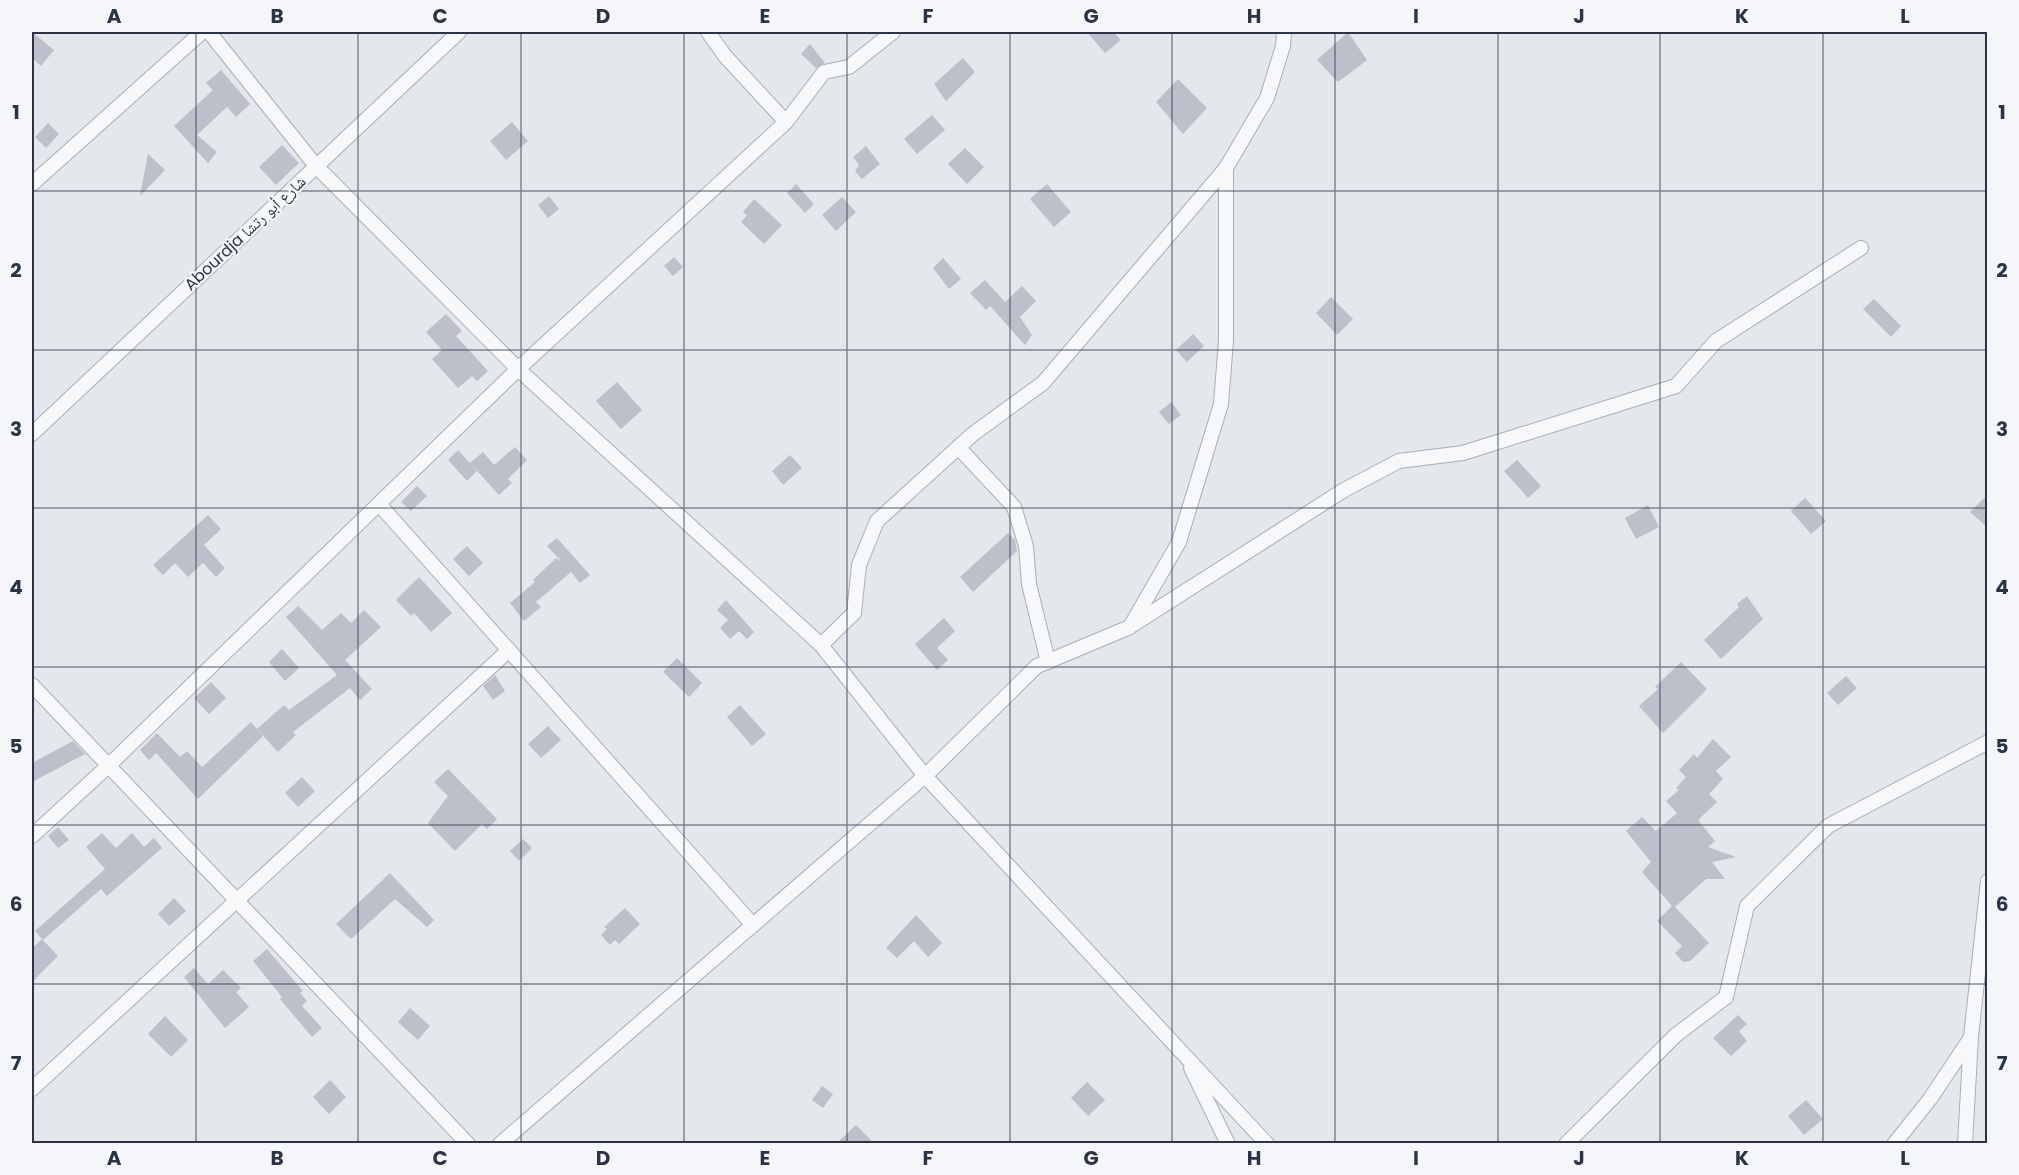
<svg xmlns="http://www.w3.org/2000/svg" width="2019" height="1175" font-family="Poppins,'Noto Naskh Arabic',sans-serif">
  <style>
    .building { fill: #bbc0ca }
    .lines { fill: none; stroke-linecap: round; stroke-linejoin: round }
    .minor-casing { stroke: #a9aeb7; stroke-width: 16 }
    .minor { stroke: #f7f8fa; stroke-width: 14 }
    .grid { fill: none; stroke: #2b3445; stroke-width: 1.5; stroke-opacity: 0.55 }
    .labels { text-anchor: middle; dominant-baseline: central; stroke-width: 4.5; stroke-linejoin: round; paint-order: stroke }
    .street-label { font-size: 16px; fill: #2b3445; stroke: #f4f6f9 }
    .neatline { fill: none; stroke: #2b3445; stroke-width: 2 }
    .grid-label { font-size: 20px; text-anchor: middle; font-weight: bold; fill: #2b3445 }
  </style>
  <rect width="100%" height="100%" fill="#e4e7ec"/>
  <g class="building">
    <polygon points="32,32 54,50 41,66 32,58"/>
    <polygon points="1087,32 1113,32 1121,40 1105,53"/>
    <polygon points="1348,32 1367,60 1338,82 1317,60"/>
    <polygon points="810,44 825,63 816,68 801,54"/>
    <polygon points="963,58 975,72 946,101 934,84"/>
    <polygon points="221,70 250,104 236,117 227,107 197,135 217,152 208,163 174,126 213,90 206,83"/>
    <polygon points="1178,79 1207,108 1183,134 1156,102"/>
    <polygon points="932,115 945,130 917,154 904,139"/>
    <polygon points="512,122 528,141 506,160 490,141"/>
    <polygon points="48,123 59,134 46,148 35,137"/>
    <polygon points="282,145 299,163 276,185 259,167"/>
    <polygon points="866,146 880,164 862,179 855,171 859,165 853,157"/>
    <polygon points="965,148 984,167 967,184 948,164"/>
    <polygon points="148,154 165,170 140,196"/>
    <polygon points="796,184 814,204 805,213 787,193"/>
    <polygon points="1047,184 1071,212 1054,227 1030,199"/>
    <polygon points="549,196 559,209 548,218 538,205"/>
    <polygon points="842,197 856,212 836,231 822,215"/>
    <polygon points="754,199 782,225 764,244 741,222 747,215 743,212"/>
    <polygon points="674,257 683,267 673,276 664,266"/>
    <polygon points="943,258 961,279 949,289 933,268"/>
    <polygon points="985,280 1005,302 1022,286 1036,301 1020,317 1032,335 1025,345 990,306 986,310 970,293"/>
    <polygon points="1331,297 1353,319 1337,335 1316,313"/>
    <polygon points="1874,299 1901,326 1891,337 1863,309"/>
    <polygon points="446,314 462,331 456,336 488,371 477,381 472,376 458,388 432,359 442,350 426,332"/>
    <polygon points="1193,334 1204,346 1187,362 1176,350"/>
    <polygon points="617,382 642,410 621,429 596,401"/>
    <polygon points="1171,402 1181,415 1169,424 1159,412"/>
    <polygon points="515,447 527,460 508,479 512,483 499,495 470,463 483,452 494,465"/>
    <polygon points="458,450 477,471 467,481 448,460"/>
    <polygon points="790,455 802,468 783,485 772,471"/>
    <polygon points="1517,460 1541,486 1528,498 1504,471"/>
    <polygon points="417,486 427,496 411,511 401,502"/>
    <polygon points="1988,494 1988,528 1970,512"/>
    <polygon points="1805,498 1826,521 1811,534 1791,511"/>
    <polygon points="1648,505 1659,527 1636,539 1625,518"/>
    <polygon points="208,515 221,529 204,545 225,568 216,577 203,563 188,577 175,563 163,575 153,565"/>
    <polygon points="1008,533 1015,540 1017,551 973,592 960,577"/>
    <polygon points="557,538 590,575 580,583 571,572 536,602 541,607 524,621 510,603 535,582 533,580 556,558 562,562 547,546"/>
    <polygon points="467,546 483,563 469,576 453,559"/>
    <polygon points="419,577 452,613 431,632 414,613 411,616 396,600"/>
    <polygon points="1747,596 1763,619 1721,659 1704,640 1739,607 1737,604"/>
    <polygon points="726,600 754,632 747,639 739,631 730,639 720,628 728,620 717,610"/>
    <polygon points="298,606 322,630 341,613 351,623 364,610 381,627 345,660 372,689 360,700 350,688 293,732 296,735 278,752 257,729 284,705 289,710 337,675 286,617"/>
    <polygon points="944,618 955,631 937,648 948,660 937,670 915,644"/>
    <polygon points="282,649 299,668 285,681 269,662"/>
    <polygon points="677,658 702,683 689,697 663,672"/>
    <polygon points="1681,662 1707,689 1663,733 1639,706 1658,689 1655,687"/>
    <polygon points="495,675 505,691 493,700 483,686"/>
    <polygon points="1846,676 1857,688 1838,705 1827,693"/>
    <polygon points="211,682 226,698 209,714 194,698"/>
    <polygon points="740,705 766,734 752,746 727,717"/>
    <polygon points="251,722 263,736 198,799 156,753 149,760 140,750 157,733 180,757 187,751 202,767"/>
    <polygon points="548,726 561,740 541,758 528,744"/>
    <polygon points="1713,739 1731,757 1716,771 1723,779 1709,794 1717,802 1698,820 1715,841 1708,847 1736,857 1712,862 1725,879 1706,879 1675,907 1709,943 1690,961 1683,962 1675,953 1682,946 1657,921 1672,906 1642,872 1651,862 1626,831 1642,817 1656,831 1677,813 1666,801 1679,790 1676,788 1686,777 1679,770 1694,754 1697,758"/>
    <polygon points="73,741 85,754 32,782 32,763"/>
    <polygon points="448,769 497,819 487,829 482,824 455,851 428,823 448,796 434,782"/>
    <polygon points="302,777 315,791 298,807 285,793"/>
    <polygon points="58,827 69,840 58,848 48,836"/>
    <polygon points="102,833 116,848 132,833 144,847 154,838 162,848 107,896 101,889 43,940 35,931 105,869 86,847"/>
    <polygon points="523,839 532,848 519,861 510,851"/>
    <polygon points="390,873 434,920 427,927 395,899 351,939 336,924"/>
    <polygon points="174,898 186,911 169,926 158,914"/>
    <polygon points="625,908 640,924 619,944 615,940 610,945 601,935 607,929 604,927"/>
    <polygon points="916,915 942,943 928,957 914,941 897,958 886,948"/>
    <polygon points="42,939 58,956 32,982 32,948"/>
    <polygon points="267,949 303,991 300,993 307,1001 302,1006 322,1028 312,1037 280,999 282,997 253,961"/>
    <polygon points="194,968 208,984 223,970 241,988 236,992 249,1007 225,1028 184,977"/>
    <polygon points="410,1008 430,1026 418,1040 398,1022"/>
    <polygon points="1738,1015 1747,1024 1739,1031 1747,1041 1731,1056 1713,1038"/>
    <polygon points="165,1016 188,1040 171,1057 148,1034"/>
    <polygon points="330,1080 346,1097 329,1114 313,1097"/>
    <polygon points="1087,1082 1105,1100 1088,1116 1071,1098"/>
    <polygon points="822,1086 833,1094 823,1108 812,1100"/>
    <polygon points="1806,1100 1823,1119 1804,1135 1788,1116"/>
    <polygon points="856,1125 874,1143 837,1143"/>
  </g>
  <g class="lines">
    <defs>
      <g id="minor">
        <polyline points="209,32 316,166 518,369 821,645 925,776 1267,1144"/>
        <polyline points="786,122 824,72 849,67 893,32"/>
        <polyline points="32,184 202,32"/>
        <polyline points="32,434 459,32"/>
        <polyline points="958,447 1014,507 1026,546 1029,584 1048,662"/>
        <polyline points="379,504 753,925"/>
        <polyline points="1134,624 1344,490 1399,461 1463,453 1676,386 1716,341 1861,248"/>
        <polyline points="821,645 854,613 859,565 877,521 973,434 1043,383 1226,168 1267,98 1283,46 1284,32"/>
        <polyline points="32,685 468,1144"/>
        <polyline points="32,836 106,768 518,369 786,122 725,56 708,32"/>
        <polyline points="1191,1068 1228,1144"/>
        <polyline points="32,1089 509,650"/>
        <polyline points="500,1144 925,776 1037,666 1130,627 1179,542 1221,404 1226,341 1226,168"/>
        <polyline points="1566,1144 1676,1035 1726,997 1747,906 1828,826 1988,742"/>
        <polyline points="1894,1144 1930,1099 1970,1039"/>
        <polyline points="1965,1144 1971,1037 1988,881"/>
      </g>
    </defs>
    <use href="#minor" class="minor-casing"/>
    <use href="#minor" class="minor"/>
  </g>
  <path class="grid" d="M 196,32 L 196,1144M 358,32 L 358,1144M 521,32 L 521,1144M 684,32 L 684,1144M 847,32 L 847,1144M 1010,32 L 1010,1144M 1172,32 L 1172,1144M 1335,32 L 1335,1144M 1498,32 L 1498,1144M 1660,32 L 1660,1144M 1823,32 L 1823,1144M 32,191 L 1988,191M 32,350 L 1988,350M 32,508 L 1988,508M 32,667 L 1988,667M 32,825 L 1988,825M 32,984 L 1988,984"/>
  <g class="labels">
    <g class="street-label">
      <text transform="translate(245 233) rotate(-43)">Abourdja شارع أبو رتشا</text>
    </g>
  </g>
  <rect width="2019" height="1175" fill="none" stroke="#f4f6f9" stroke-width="66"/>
  <rect x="33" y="33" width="1953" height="1109" class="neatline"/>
  <g class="grid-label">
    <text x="114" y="23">A</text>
    <text x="277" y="23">B</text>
    <text x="440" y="23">C</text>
    <text x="603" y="23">D</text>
    <text x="765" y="23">E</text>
    <text x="928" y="23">F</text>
    <text x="1091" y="23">G</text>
    <text x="1254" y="23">H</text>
    <text x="1416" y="23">I</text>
    <text x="1579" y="23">J</text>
    <text x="1742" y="23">K</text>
    <text x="1905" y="23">L</text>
    <text x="16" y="119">1</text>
    <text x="2002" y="119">1</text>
    <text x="16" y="277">2</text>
    <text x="2002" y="277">2</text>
    <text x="16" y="436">3</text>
    <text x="2002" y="436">3</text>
    <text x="16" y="594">4</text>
    <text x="2002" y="594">4</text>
    <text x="16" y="753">5</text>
    <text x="2002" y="753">5</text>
    <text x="16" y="911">6</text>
    <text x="2002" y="911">6</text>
    <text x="16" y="1070">7</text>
    <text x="2002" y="1070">7</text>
    <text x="114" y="1165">A</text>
    <text x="277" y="1165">B</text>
    <text x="440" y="1165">C</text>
    <text x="603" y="1165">D</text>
    <text x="765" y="1165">E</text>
    <text x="928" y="1165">F</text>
    <text x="1091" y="1165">G</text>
    <text x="1254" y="1165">H</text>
    <text x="1416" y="1165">I</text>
    <text x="1579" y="1165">J</text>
    <text x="1742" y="1165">K</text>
    <text x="1905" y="1165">L</text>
  </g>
</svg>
